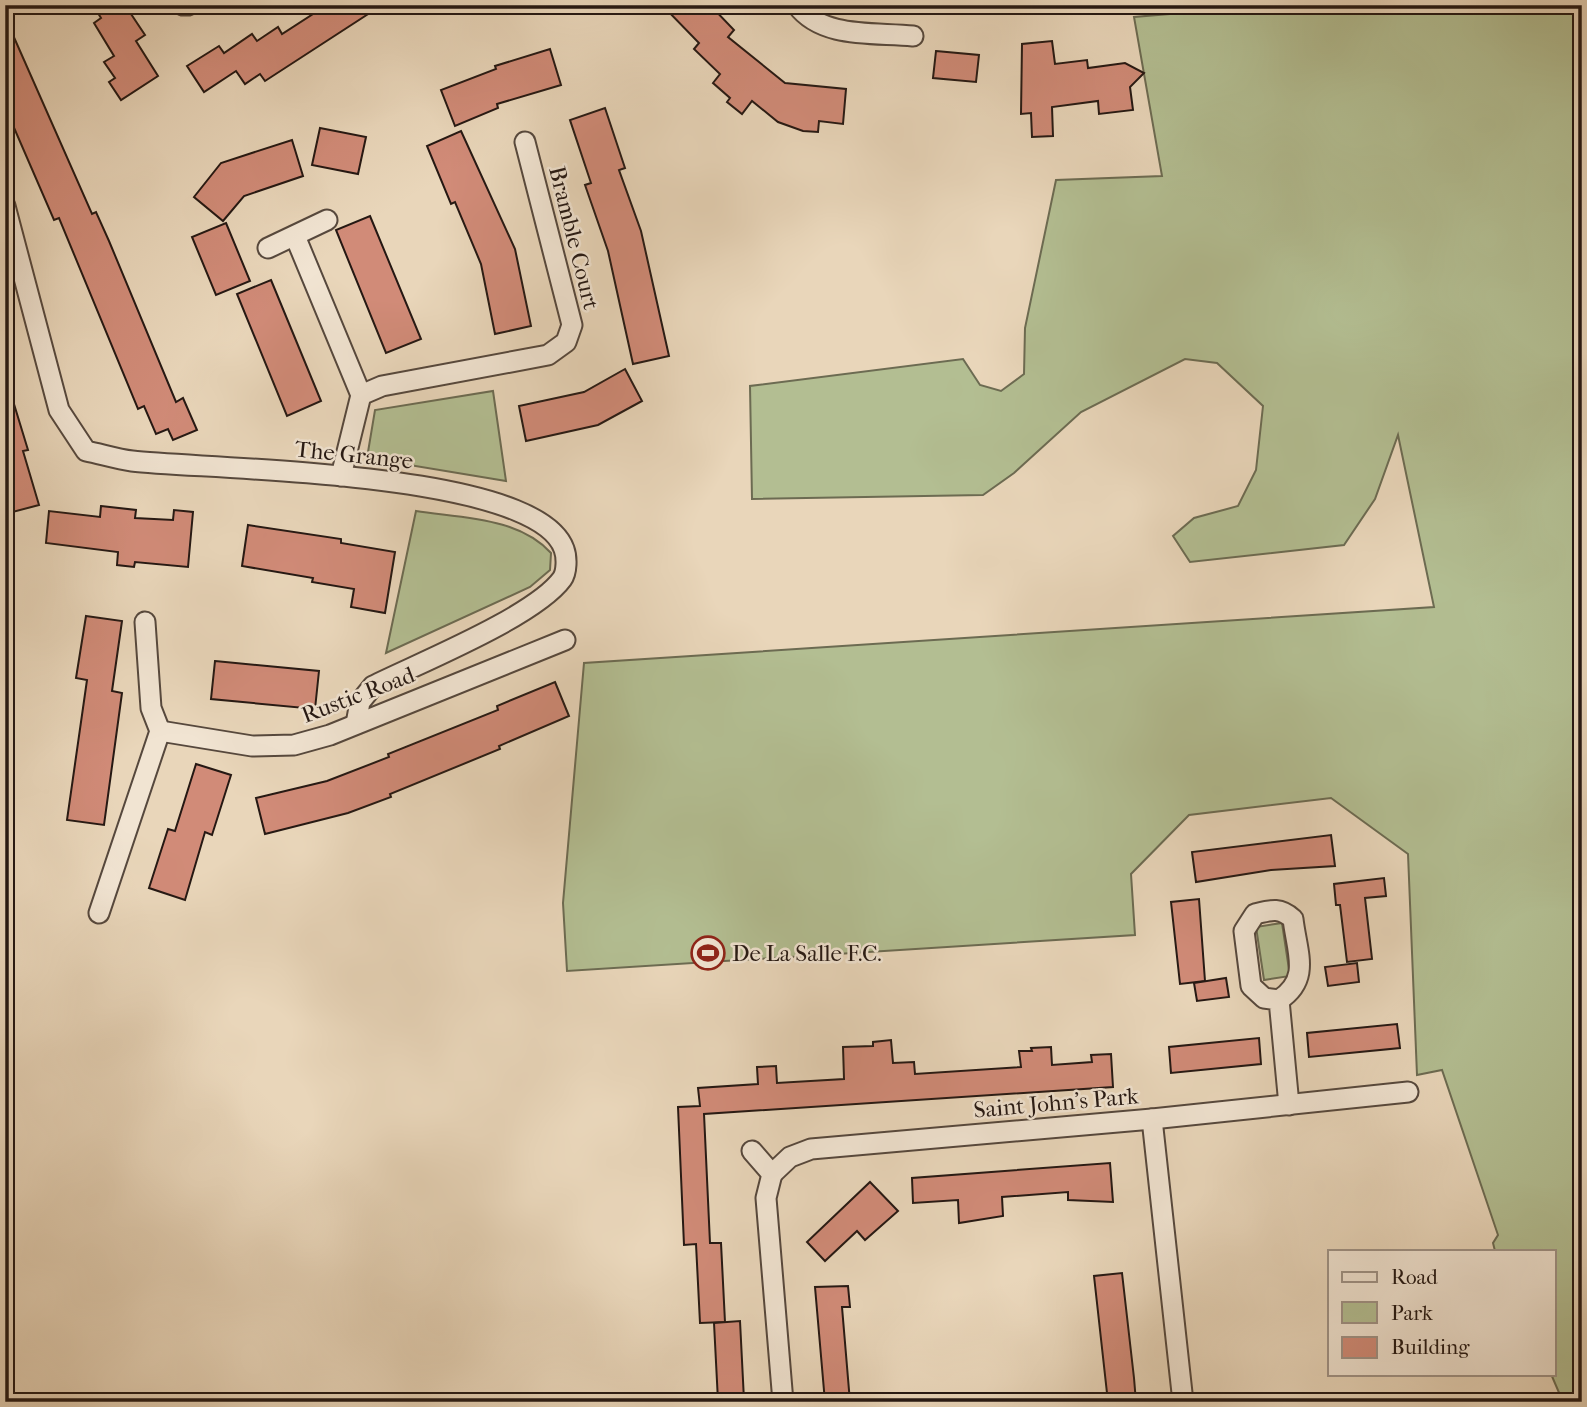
<svg xmlns="http://www.w3.org/2000/svg" width="1587" height="1407" font-family="'IM FELL French Canon',serif">
  <style>
    .green { fill: #b3be92; stroke: #6c6b52; stroke-width: 2 }
    .building { fill: #d18b78; stroke: #251813; stroke-width: 2 }
    .lines { fill: none; stroke-linecap: round; stroke-linejoin: round }
    .street-casing { stroke: #56483d; stroke-width: 23 }
    .street { stroke: #f1e4d2; stroke-width: 19 }
    .labels { text-anchor: middle; dominant-baseline: central; stroke-width: 5; stroke-linejoin: round; paint-order: stroke }
    .street-label { font-size: 23px; fill: #251813; stroke: #f1e4d2 }
    .poi-label { font-size: 23px; fill: #251813; stroke: #f1e4d2; text-anchor: start }
  </style>
  <rect width="100%" height="100%" fill="#e9d6ba"/>
  <filter id="stains"><feTurbulence type="fractalNoise" baseFrequency=".00286" numOctaves="4"/><feColorMatrix values="0 0 0 0 .2 0 0 0 0 .09 0 0 0 0 .02 0 0 0 .5 -.17"/></filter>
  <radialGradient id="worn" r=".72"><stop offset=".6" stop-color="#630" stop-opacity="0"/><stop offset="1" stop-color="#630" stop-opacity=".3"/></radialGradient>
  <g class="green">
    <polygon points="1279,5 1582,5 1582,1402 1563,1402 1551,1374 1554,1251 1495,1251 1493,1243 1498,1235 1442,1070 1417,1075 1408,854 1331,798 1189,815 1131,874 1135,935 567,971 563,903 584,663 1434,607 1398,435 1375,499 1344,545 1190,562 1173,536 1194,518 1238,506 1256,470 1263,406 1217,363 1185,359 1081,412 1014,473 983,495 752,499 750,386 963,359 980,385 1001,391 1024,374 1025,328 1056,180 1162,176 1134,17"/>
    <polygon points="493,391 506,481 367,458 375,410"/>
    <path d="M 416,511 C 462,518 518,517 551,553 L 550,570 L 530,587 L 386,653 Z"/>
    <polygon points="1282,923 1290,976 1264,980 1256,927"/>
  </g>
  <g class="building">
    <polygon points="93,5 125,5 145,35 136,41 158,76 121,100 109,82 115,78 104,62 114,56 94,23 101,18"/>
    <polygon points="327,5 382,5 265,81 260,74 245,84 236,71 204,92 187,66 219,46 224,53 252,34 257,41 278,27 282,34"/>
    <polygon points="662,5 710,5 734,30 728,37 785,83 846,89 843,124 819,121 818,132 803,131 778,122 752,101 742,114 727,102 730,98 713,83 720,74 694,49 699,43"/>
    <polygon points="5,17 92,214 96,212 109,241 176,402 183,398 197,430 173,440 168,429 156,434 144,406 138,409 59,218 54,220 5,107"/>
    <polygon points="1052,41 1055,64 1087,60 1088,68 1125,63 1144,73 1130,87 1133,110 1099,114 1098,101 1052,107 1053,136 1032,137 1031,113 1021,114 1022,44"/>
    <polygon points="550,49 561,85 497,104 498,108 455,126 441,90 496,69 495,66"/>
    <polygon points="936,51 979,55 976,82 933,78"/>
    <polygon points="605,108 625,168 619,170 641,231 669,356 633,364 608,251 585,185 591,183 570,120"/>
    <polygon points="320,128 366,137 358,174 312,165"/>
    <polygon points="461,131 515,249 531,326 495,334 481,264 455,202 451,204 427,146"/>
    <polygon points="292,140 303,176 244,196 223,221 194,197 221,163"/>
    <polygon points="370,216 421,339 386,353 336,230"/>
    <polygon points="226,223 250,281 216,295 192,237"/>
    <polygon points="271,280 321,401 287,416 237,294"/>
    <polygon points="625,369 642,401 598,425 526,441 519,406 584,392"/>
    <polygon points="5,391 10,391 28,450 23,451 39,505 5,514"/>
    <polygon points="101,506 136,510 135,518 173,520 174,510 193,512 188,567 135,562 134,567 117,565 118,552 46,543 49,511 100,517"/>
    <polygon points="248,525 341,539 341,543 395,552 385,613 351,607 354,589 312,582 313,578 242,566"/>
    <polygon points="86,616 122,621 112,691 122,693 104,825 67,820 87,680 76,678"/>
    <polygon points="215,661 319,671 315,709 211,699"/>
    <polygon points="555,682 569,716 499,746 500,749 390,794 391,797 348,813 265,834 256,798 327,781 389,757 388,754 498,710 497,706"/>
    <polygon points="196,764 231,775 212,835 205,832 185,900 149,888 168,829 175,831"/>
    <polygon points="1331,835 1335,866 1271,870 1196,882 1192,852"/>
    <polygon points="1384,878 1386,896 1365,898 1372,959 1347,962 1340,905 1336,905 1334,884"/>
    <polygon points="1199,899 1205,981 1180,984 1171,902"/>
    <polygon points="1357,963 1359,982 1328,986 1325,967"/>
    <polygon points="1226,978 1229,997 1197,1001 1194,983"/>
    <polygon points="1397,1024 1400,1048 1309,1057 1307,1033"/>
    <polygon points="1259,1038 1261,1064 1171,1073 1169,1047"/>
    <polygon points="891,1040 893,1063 914,1062 915,1074 1021,1067 1019,1051 1032,1051 1031,1048 1051,1047 1052,1065 1092,1062 1091,1055 1111,1054 1113,1087 704,1114 710,1243 721,1243 725,1322 700,1323 696,1244 684,1245 678,1107 700,1106 698,1088 758,1084 757,1067 776,1066 777,1083 844,1079 843,1047 873,1046 873,1042"/>
    <polygon points="1110,1163 1113,1202 1068,1200 1068,1192 1002,1197 1003,1216 959,1223 958,1200 913,1203 912,1178"/>
    <polygon points="870,1182 898,1211 865,1240 857,1231 825,1261 807,1242"/>
    <polygon points="1122,1273 1134,1378 1136,1402 1108,1402 1094,1276"/>
    <polygon points="848,1286 850,1307 842,1307 850,1402 825,1402 815,1287"/>
    <polygon points="740,1321 744,1400 718,1401 714,1323"/>
  </g>
  <g class="lines">
    <defs>
      <g id="street">
        <polyline points="183,5 188,5"/>
        <path d="M 797,5 C 822,39 875,32 913,36"/>
        <path d="M 5,206 L 59,410 L 86,451 C 101,454 117,459 132,461 C 211,470 536,470 564,549 C 567,557 567,572 562,579 C 534,617 419,663 373,686 L 360,702 L 356,724"/>
        <polyline points="295,236 361,395"/>
        <polyline points="268,248 327,220"/>
        <polyline points="341,476 361,395 382,386 548,355 566,342 572,325 525,142"/>
        <polyline points="160,731 252,746 294,745 330,735 565,640"/>
        <polyline points="99,913 160,731 151,708 145,622"/>
        <path d="M 1279,1000 C 1311,979 1297,953 1293,919 C 1280,907 1271,910 1255,914 L 1244,931 L 1251,986 L 1264,998 L 1279,1000 L 1289,1105"/>
        <polyline points="1152,1119 1183,1402"/>
        <polyline points="752,1151 772,1174 766,1198 783,1402"/>
        <polyline points="772,1174 790,1157 811,1149 1152,1119 1408,1092"/>
      </g>
    </defs>
    <use href="#street" class="street-casing"/>
    <use href="#street" class="street"/>
  </g>
  <defs>
    <symbol id="stadium-ring" viewBox="-11 -11 22 22"><circle r="9.5" fill="#f1e4d2" stroke="#8f2418" stroke-width="1.5"/><path d="M0-5a6.5 5 0 1 0 0 10a6.5 5 0 1 0 0-10ZM-3.5-1.8h7v3.6h-7Z" fill="#8f2418"/></symbol>
  </defs>
  <g fill-rule="evenodd">
    <use href="#stadium-ring" x="689" y="934" width="38" height="38"/>
  </g>
  <g class="labels">
    <g class="street-label">
      <text transform="translate(574 238) rotate(76)">Bramble Court</text>
      <text transform="translate(354 455) rotate(6)">The Grange</text>
      <text transform="translate(358 695) rotate(-21)">Rustic Road</text>
      <text transform="translate(1056 1103) rotate(-5)">Saint John's Park</text>
    </g>
    <g class="poi-label">
      <text x="732" y="953">De La Salle F.C.</text>
    </g>
  </g>
  <rect width="1587" height="1407" fill="none" stroke="#e9d6ba" stroke-width="28"/>
  <rect x="7" y="7" width="1573" height="1393" fill="none" stroke="#251813" stroke-width="3.5"/>
  <rect x="14" y="14" width="1559" height="1379" fill="none" stroke="#251813" stroke-width="2"/>
  <rect x="1328" y="1250" width="228" height="126" fill="#f1e4d2" stroke="#9f9286" stroke-width="2"/>
  <rect x="1342" y="1272" width="35" height="10" fill="#f1e4d2" stroke="#9f9286" stroke-width="2"/>
  <text x="1391" y="1284" font-size="21" fill="#251813">Road</text>
  <rect x="1342" y="1302" width="35" height="21" fill="#b3be92" stroke="#9f9286" stroke-width="2"/>
  <text x="1391" y="1320" font-size="21" fill="#251813">Park</text>
  <rect x="1342" y="1337" width="35" height="21" fill="#d18b78" stroke="#9f9286" stroke-width="2"/>
  <text x="1391" y="1354" font-size="21" fill="#251813">Building</text>
  <rect width="100%" height="100%" filter="url(#stains)"/>
  <rect width="100%" height="100%" fill="url(#worn)"/>
</svg>
